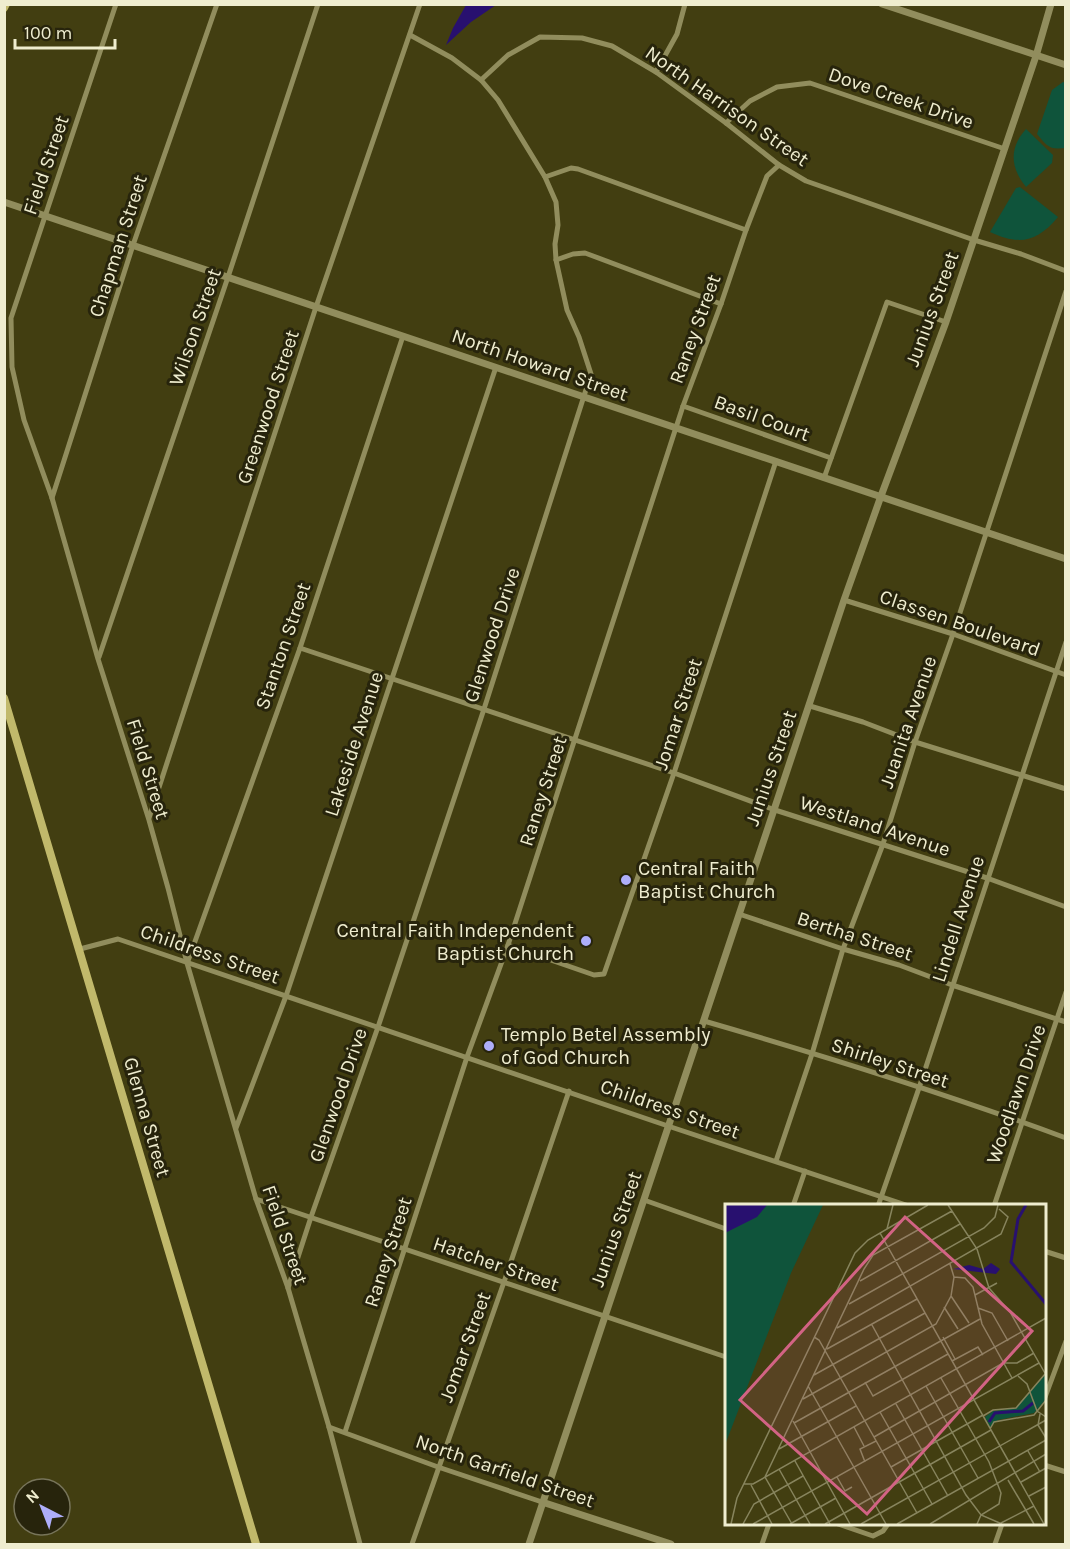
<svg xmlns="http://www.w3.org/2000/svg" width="1070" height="1549" font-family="Karla,sans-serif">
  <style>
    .green { fill: #0f543b }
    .water { fill: #28106f }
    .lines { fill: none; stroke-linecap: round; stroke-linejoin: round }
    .minor { stroke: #918d5d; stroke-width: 5 }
    .tertiary { stroke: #918d5d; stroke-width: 7 }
    .secondary { stroke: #c1b96b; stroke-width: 8 }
    .poi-dot { fill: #aeaefa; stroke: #27240c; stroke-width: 2 }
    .labels { text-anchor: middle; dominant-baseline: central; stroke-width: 6; stroke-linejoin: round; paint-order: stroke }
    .street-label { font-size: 20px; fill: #efedcf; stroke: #27240c }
    .poi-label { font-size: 20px; fill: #efedcf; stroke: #27240c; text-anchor: start }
    .inset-river { fill: none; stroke: #28106f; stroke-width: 3 }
    .inset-road { fill: none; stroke: #87845d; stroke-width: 1.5 }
    .view { fill: #d26384; fill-opacity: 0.15; stroke: #d26384; stroke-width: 3 }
    .inset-edge { fill: none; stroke: #efedcf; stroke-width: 3 }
  </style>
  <rect width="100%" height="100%" fill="#423e11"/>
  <g class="green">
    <path d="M 1063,82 L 1066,83 L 1065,148 C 1049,150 1047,146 1037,134 L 1052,90 Z"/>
    <path d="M 1026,129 L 1053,155 L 1052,163 L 1026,187 C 1010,167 1009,148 1026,129 Z"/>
    <path d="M 1020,187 L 1058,217 C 1037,242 1020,246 990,232 L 1016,188 Z"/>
  </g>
  <polygon class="water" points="466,5 496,5 471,22 446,45 453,28"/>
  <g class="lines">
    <g class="minor">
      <polyline points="116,4 11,318 12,367 24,420 52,498 98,659 149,820 168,888 187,963 256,1199 288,1288 329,1427 360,1544"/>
      <polyline points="656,72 677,34 685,4"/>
      <polyline points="481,80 508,55 540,37 582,38 612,46 656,72 726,123 779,165 806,181 974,240 1021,254 1066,271"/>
      <polyline points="726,123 750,101 777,87 810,83 1005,149"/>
      <polyline points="545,177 571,168 578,169 746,230"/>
      <polyline points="556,260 573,254 585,253 721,304"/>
      <polyline points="683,406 831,458"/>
      <polyline points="824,478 887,302 946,322"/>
      <polyline points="52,498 133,245 217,4"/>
      <polyline points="844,600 953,634 1066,675"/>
      <polyline points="300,648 674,773 775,810 987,878 1066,907"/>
      <polyline points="99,657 228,277 318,4"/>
      <polyline points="810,706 863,722 915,742 1066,789"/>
      <polyline points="149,818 316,307 420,4"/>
      <polyline points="739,914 843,949 899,965 952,985 1066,1022"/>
      <polyline points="508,945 594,975 604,974 674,773 776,461"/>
      <polyline points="80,949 118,939 668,1126 909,1206"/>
      <polyline points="188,961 300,648 403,336"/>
      <path d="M 704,1021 C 825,1056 947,1094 1066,1138"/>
      <polyline points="236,1128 286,996 496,367"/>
      <polyline points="776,1161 812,1054 843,949 883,844 915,742 953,634 1066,291"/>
      <polyline points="256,1199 726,1357"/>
      <polyline points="644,1200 726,1229"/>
      <polyline points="793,1206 805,1171"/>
      <polyline points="878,1206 919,1088 1066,642"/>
      <polyline points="994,1206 1066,992"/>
      <polyline points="1044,1251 1066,1258"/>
      <polyline points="288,1288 311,1217 378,1027 484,709 591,374 579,337 567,310 556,260 555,244 558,225 556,202 545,177 498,100 481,80 452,58 410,35"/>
      <polyline points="1044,1400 1066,1341"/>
      <polyline points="329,1427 438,1467 542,1502"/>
      <polyline points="345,1432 467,1057 508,945 683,406 721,304 746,230 767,176 779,165"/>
      <polyline points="1044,1465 1066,1472"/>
      <polyline points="838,1524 873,1536 883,1531 888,1524"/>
      <polyline points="412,1544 504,1282 569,1091"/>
      <polyline points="762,1544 769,1524"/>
      <polyline points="995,1544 1002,1524"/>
    </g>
    <g class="tertiary">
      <polyline points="882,4 1066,65"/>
      <polyline points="4,202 1066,559"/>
      <polyline points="542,1502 671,1544"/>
      <polyline points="529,1544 844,600 881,496 946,322 1036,56 1051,4"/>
    </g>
    <g class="secondary">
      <polyline points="4,8 6,4"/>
      <polyline points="4,698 256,1544"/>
    </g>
  </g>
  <g class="poi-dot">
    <circle cx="626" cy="880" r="6"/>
    <circle cx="586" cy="941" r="6"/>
    <circle cx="489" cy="1046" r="6"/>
  </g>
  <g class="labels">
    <g class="street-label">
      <text transform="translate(901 98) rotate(19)">Dove Creek Drive</text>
      <text transform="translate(727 106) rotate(35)">North Harrison Street</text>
      <text transform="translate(46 165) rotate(-71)">Field Street</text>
      <text transform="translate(118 246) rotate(-72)">Chapman Street</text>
      <text transform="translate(932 309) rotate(-70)">Junius Street</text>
      <text transform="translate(195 327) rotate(-71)">Wilson Street</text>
      <text transform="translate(695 329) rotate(-70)">Raney Street</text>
      <text transform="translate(540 365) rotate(19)">North Howard Street</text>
      <text transform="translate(268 407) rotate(-72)">Greenwood Street</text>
      <text transform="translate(762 418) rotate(20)">Basil Court</text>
      <text transform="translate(960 623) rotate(19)">Classen Boulevard</text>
      <text transform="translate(492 635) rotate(-72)">Glenwood Drive</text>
      <text transform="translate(283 646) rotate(-71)">Stanton Street</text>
      <text transform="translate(678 714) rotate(-72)">Jomar Street</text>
      <text transform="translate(908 722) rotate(-71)">Juanita Avenue</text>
      <text transform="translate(354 744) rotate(-72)">Lakeside Avenue</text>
      <text transform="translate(771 768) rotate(-71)">Junius Street</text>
      <text transform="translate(148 769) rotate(73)">Field Street</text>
      <text transform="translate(543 791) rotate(-72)">Raney Street</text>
      <text transform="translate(875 826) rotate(18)">Westland Avenue</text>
      <text transform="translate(958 919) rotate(-72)">Lindell Avenue</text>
      <text transform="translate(855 936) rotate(18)">Bertha Street</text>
      <text transform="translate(210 954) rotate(19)">Childress Street</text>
      <text transform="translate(890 1063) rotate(18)">Shirley Street</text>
      <text transform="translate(1016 1094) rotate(-71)">Woodlawn Drive</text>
      <text transform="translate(338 1095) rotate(-71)">Glenwood Drive</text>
      <text transform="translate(670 1109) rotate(19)">Childress Street</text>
      <text transform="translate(147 1117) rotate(74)">Glenna Street</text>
      <text transform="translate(616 1229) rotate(-71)">Junius Street</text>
      <text transform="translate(285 1235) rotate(71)">Field Street</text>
      <text transform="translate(388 1252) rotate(-72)">Raney Street</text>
      <text transform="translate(496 1264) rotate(19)">Hatcher Street</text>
      <text transform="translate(465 1347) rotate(-70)">Jomar Street</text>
      <text transform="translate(505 1471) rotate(19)">North Garfield Street</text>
    </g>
    <g class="poi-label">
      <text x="638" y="868">Central Faith<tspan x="638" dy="23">Baptist Church</tspan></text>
      <text x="574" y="930" text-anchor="end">Central Faith Independent<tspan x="574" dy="23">Baptist Church</tspan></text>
      <text x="501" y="1034">Templo Betel Assembly<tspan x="501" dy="23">of God Church</tspan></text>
    </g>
  </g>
  <g transform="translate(725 1204)">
    <rect width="321" height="321" fill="#423e11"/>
    <path d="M 0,1 L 98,1 L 66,69 L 0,241 ZM 320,171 L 321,195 L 309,209 L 273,216 L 265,223 L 260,213 L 268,207 L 291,204 Z" fill="#0f543b"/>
    <path d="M 0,1 L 42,1 L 32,13 L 0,29 ZM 266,59 L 275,65 L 271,70 L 228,65 L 244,61 L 258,65 Z" fill="#28106f"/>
    <path class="inset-river" d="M 301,1 L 293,15 L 286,58 L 321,100M 264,218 L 270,209 L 298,207 L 308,199"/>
    <path class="inset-road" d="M 223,1 L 252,45 L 264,84 L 285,108 L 321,171M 162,25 L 168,1M 155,29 L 319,320M 229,73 L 240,74 L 248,83 L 257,120 L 287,174M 135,77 L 235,20M 250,91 L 272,79M 226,92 L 244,119M 124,100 L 259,24 L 270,13 L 273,1M 219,103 L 233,125M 253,104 L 267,109 L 283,137M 147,121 L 241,291 L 256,311 L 277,320M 112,124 L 276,30 L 283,13 L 274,5M 89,133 L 94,136 L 192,309M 218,133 L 230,155M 102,145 L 192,95M 227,157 L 253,143 L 258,151M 89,171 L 200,109M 293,172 L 302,180 L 312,207 L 321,213M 216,174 L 264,258 L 276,289 L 274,300 L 256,311 L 252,320M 140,178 L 148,192 L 223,150M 83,182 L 161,320M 201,182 L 253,274M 78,195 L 211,120 L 226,92 L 229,73 L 225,60M 171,200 L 223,292M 155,208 L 207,300M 315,210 L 313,221 L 321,234M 258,212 L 268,206 L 291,204 L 320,170M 68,217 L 125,320M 69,219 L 255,115M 129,223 L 139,242M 265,225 L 269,218 L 309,211 L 321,196M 149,233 L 278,159 L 292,159 L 309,149M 54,245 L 131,202M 303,247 L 315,268M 70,257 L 105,320M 140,258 L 135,245 L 151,237M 166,263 L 258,211M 54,265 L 85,320M 112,273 L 120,287 L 127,283M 283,276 L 309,320M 296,278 L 321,264M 19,280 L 28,280 L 321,114M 26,281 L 47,320M 304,292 L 321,283M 6,320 L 12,294 L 130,49 L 143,36 L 203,1M 18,320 L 29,300 L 78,272M 28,320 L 314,159M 65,320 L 111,294M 67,320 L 40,273 L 139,65 L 148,51 L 227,7M 100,320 L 266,226M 136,320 L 321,216M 172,320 L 321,236M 205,320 L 321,250M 274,320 L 309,302"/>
    <path class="view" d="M 180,13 L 307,127 L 142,310 L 15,196 Z"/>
    <rect width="321" height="321" class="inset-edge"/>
  </g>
  <rect width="1070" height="1549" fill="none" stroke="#efedcf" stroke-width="12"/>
  <g transform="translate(42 1507) rotate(318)"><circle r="28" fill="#27240c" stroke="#77745a" stroke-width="1.5"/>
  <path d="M0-4.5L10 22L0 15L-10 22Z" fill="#aeaefa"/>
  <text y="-9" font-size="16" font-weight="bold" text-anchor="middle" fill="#efedcf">N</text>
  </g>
  <path d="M15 39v9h100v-9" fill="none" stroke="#efedcf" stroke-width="3"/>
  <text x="24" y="39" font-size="18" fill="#efedcf" stroke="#27240c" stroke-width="4.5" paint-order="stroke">100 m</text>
</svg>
